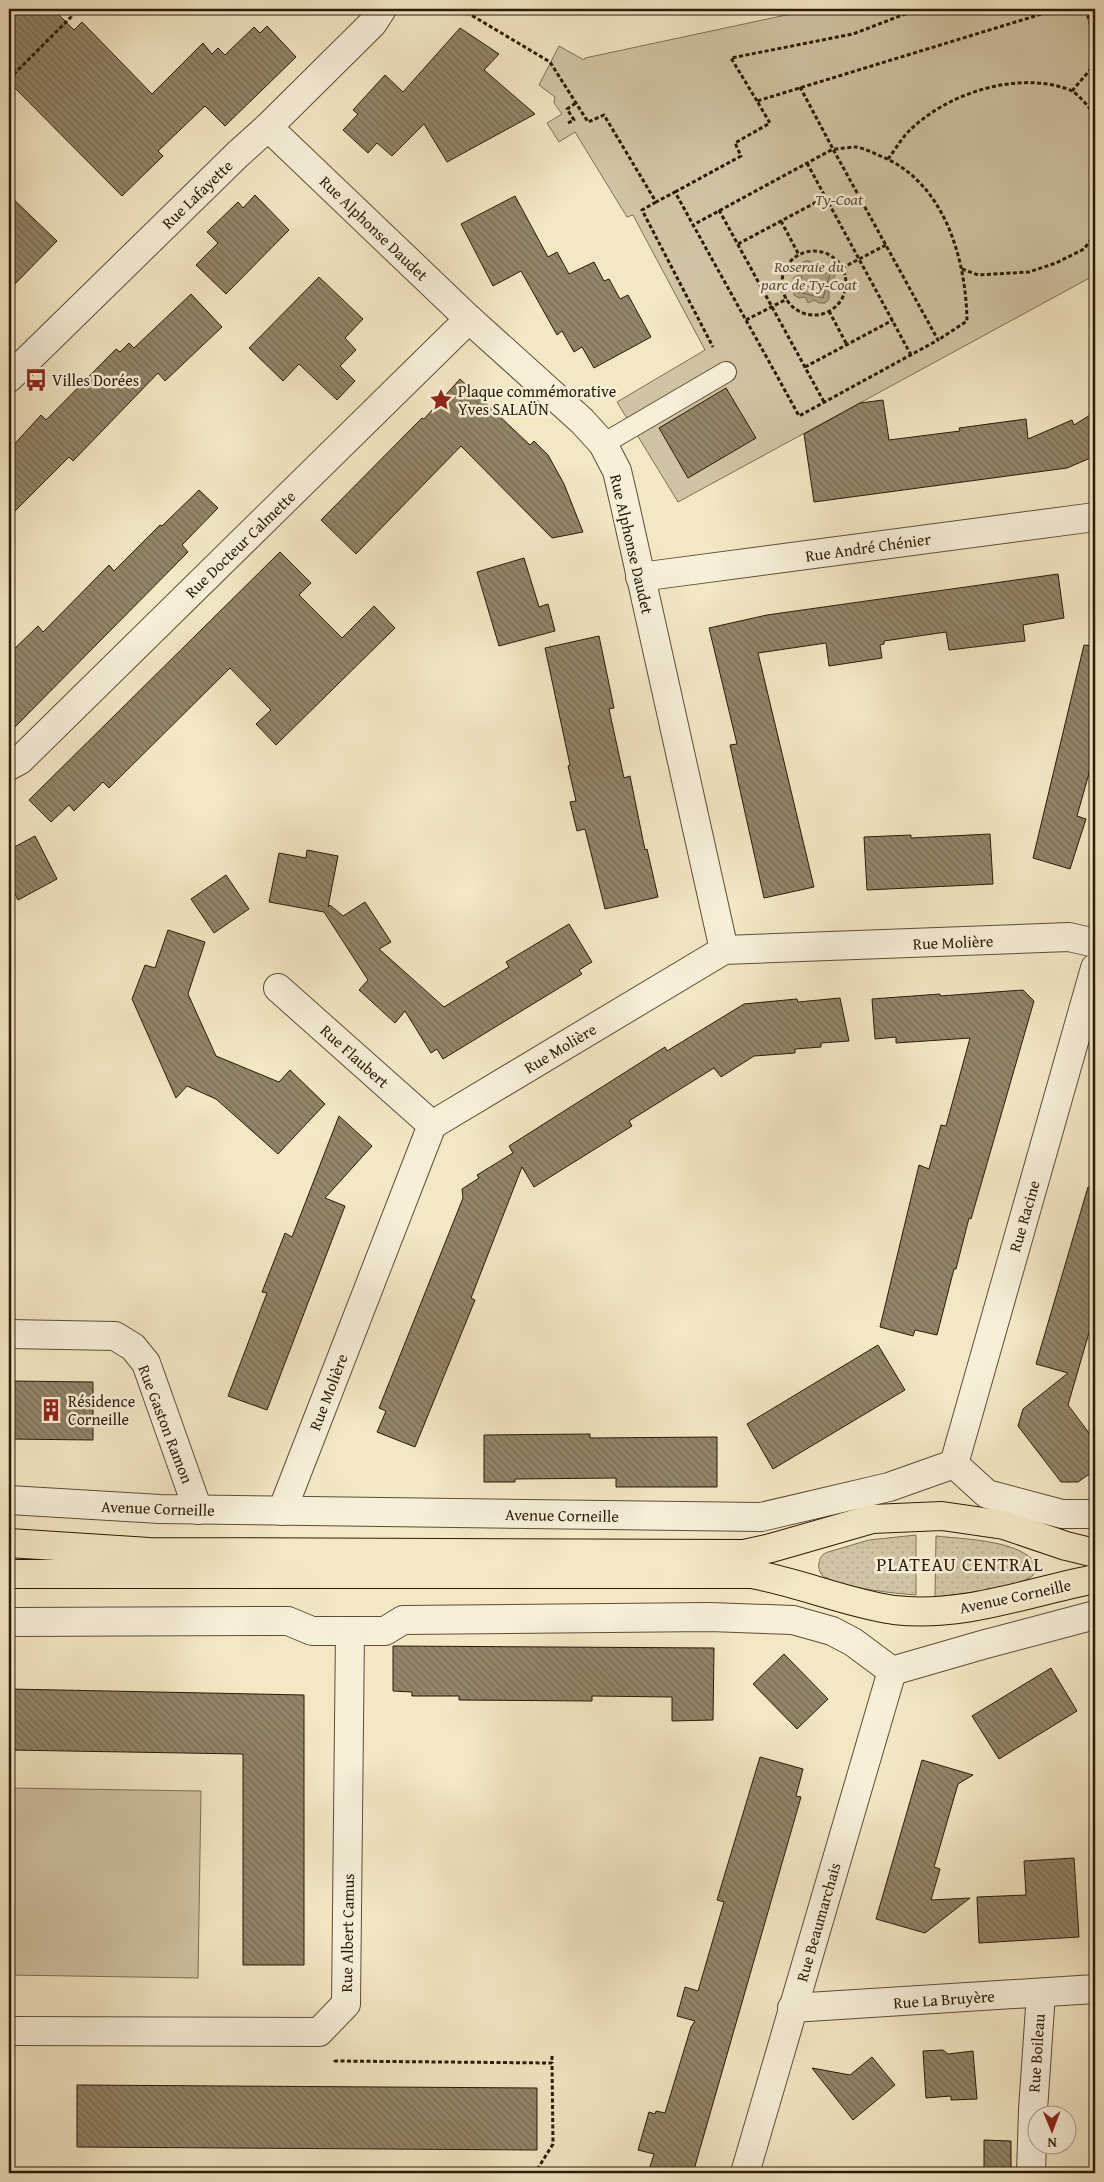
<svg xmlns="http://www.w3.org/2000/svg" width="1104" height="2182" font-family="'Gentium Book Plus',serif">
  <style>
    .grass { fill: url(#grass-dots); stroke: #7e7055 }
    .green { fill: #d1c4a4; stroke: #7e7055 }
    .water { fill: #afa283; stroke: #7a6c51 }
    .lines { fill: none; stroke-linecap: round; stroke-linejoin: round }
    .shore { stroke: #6c5e44; stroke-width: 1 }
    .building { fill: url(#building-back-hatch); stroke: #2a1b06 }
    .lane-casing { stroke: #5c4e36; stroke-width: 22 }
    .street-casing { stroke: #5c4e36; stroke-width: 30 }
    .primary-casing { stroke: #2a1b06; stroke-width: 30 }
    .path { stroke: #2a1b06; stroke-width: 3; stroke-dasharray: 4 2.5; stroke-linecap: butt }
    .lane { stroke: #f7efd9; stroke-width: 20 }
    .street { stroke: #f7efd9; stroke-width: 28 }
    .primary { stroke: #f3e7c4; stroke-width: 28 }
    .labels { text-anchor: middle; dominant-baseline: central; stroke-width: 5; stroke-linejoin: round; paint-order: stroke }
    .street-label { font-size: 16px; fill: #2a1b06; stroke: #f7efd9 }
    .park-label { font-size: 16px; font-style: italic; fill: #5c4e35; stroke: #f7efd9 }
    .poi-label { font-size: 16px; fill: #2a1b06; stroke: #f7efd9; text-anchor: start }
    .quarter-label { font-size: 19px; letter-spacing: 1px; fill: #2a1b06; stroke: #f7efd9 }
  </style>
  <defs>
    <pattern id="grass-dots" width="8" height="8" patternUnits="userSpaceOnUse" patternTransform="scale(1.25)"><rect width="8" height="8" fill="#d1c4a4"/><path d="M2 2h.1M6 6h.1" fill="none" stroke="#b4a88c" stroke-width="1.8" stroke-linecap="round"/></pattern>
    <pattern id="building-back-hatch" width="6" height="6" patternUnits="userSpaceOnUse" patternTransform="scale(1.25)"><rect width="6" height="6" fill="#938569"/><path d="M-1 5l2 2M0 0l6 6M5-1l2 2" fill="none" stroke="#786c54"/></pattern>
  </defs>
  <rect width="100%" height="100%" fill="#f3e7c4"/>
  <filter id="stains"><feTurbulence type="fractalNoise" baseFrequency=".004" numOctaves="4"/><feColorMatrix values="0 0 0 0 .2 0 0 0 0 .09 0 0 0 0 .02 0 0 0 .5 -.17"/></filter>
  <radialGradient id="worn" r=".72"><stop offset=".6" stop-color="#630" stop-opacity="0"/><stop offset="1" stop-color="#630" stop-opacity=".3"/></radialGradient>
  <g class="grass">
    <path d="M 916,1535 L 916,1595 C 899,1594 831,1587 821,1574 C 819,1570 818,1566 819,1563 C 820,1556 823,1554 828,1552 L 869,1540 Z"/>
    <path d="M 936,1536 C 963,1539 1012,1540 1032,1559 C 1034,1563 1037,1569 1034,1574 C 1026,1587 952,1595 935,1597 Z"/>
  </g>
  <g class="green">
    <polygon points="814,9 1095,9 1095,275 678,502 617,402 705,350 633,215 627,217 575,132 559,142 547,123 562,114 554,103 555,97 539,85 559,46 584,60 585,58"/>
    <polygon points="9,1788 201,1791 198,1978 9,1975"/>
  </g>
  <polygon class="water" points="805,261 810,261 814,265 819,263 823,268 831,268 834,271 835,276 831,282 834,288 829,291 829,299 825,303 819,303 814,300 808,303 805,297 799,298 794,295 793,289 796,283 793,278 799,275 799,266"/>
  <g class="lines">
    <polygon class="shore" points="805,266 830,274 823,298 798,292"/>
  </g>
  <g class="building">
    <polygon points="9,9 53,9 74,30 82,22 152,94 203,43 212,54 218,48 225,55 254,27 260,33 267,26 296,57 225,126 205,106 158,151 163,156 122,196 9,82"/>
    <polygon points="460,28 499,54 484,70 535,114 447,162 424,124 392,156 377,143 368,153 343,130 358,114 353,110 385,75 403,92"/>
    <polygon points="9,195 57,241 9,290"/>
    <polygon points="255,195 289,230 226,294 196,265 218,243 207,232 238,202 243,208"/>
    <polygon points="515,196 548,257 557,252 569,274 594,262 604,281 609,279 620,299 628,295 651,337 594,368 582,347 574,352 562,331 557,335 521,271 493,286 461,224"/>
    <polygon points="319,277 363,319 345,338 356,350 340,366 355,381 337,400 299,364 283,381 249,348"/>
    <polygon points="191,294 222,327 165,381 158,373 73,461 69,457 9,517 9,450 41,415 46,420 116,349 120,352 129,343 134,348"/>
    <polygon points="460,379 530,445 534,441 548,455 564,484 583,532 552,538 461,446 356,554 321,520 422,418 424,419"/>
    <polygon points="726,388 756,438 688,478 659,428"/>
    <polygon points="883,400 889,440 960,431 959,428 1026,419 1028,439 1072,420 1074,425 1095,412 1095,456 1067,468 814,502 804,434 860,403"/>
    <polygon points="199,490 218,508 182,545 188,552 9,733 9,654 38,626 43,632 109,565 114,571 160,525 162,526"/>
    <polygon points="280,552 311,583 299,595 342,638 374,606 395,628 276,745 256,724 271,710 230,668 109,788 103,782 74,811 69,805 51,822 29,800"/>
    <polygon points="524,558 539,607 548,604 555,631 499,646 477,572"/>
    <polygon points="1058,574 1064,618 1023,625 1025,641 949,650 946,632 884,641 884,644 880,645 882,658 829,666 826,643 758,653 814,887 764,898 730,745 737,744 709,628 767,615"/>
    <polygon points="599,636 614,708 609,709 624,778 630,776 645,850 647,849 658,897 605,909 585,829 577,831 570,802 576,801 568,766 570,765 545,648"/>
    <polygon points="1084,645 1095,646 1095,752 1077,816 1086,819 1070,869 1033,858"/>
    <polygon points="990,834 993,884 867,890 864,837 911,835 911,838"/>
    <polygon points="35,836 57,879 18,900 9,883 9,850"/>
    <polygon points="307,850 338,856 328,907 330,905 343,916 365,902 391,942 379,949 444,1007 509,967 506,962 569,924 592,962 579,970 582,974 443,1059 437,1049 431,1053 405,1011 395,1023 359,990 368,980 324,912 269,902 279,853 306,858"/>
    <polygon points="226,875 249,909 214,933 191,899"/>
    <polygon points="168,930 205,942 188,994 216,1056 279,1082 290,1070 325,1104 278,1154 216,1099 187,1086 176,1098 132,999 145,965 155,968"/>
    <polygon points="1023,990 1034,1001 971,1219 969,1218 956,1269 954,1269 937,1335 915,1330 913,1336 880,1327 919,1165 929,1169 941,1125 946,1126 970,1038 896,1043 896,1037 875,1039 872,999 940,994 940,996"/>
    <polygon points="840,998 849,1041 821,1043 821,1047 795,1049 795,1053 754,1056 721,1077 714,1068 629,1121 632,1126 534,1187 522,1167 471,1298 475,1300 415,1447 377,1432 386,1411 379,1408 463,1198 462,1189 479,1178 477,1175 513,1153 509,1146 665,1047 667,1051 744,1004 797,999 798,1002"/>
    <polygon points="339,1116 372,1146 325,1198 345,1206 267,1410 228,1396 267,1293 262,1292 285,1233 292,1237"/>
    <polygon points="1088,1187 1095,1189 1095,1312 1068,1405 1095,1441 1095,1470 1078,1482 1061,1482 1018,1426 1023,1409 1068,1373 1036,1364"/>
    <polygon points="878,1345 905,1390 773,1469 747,1424"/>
    <polygon points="9,1381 93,1382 93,1440 9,1439"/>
    <polygon points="590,1434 590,1438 717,1437 717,1487 616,1487 616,1478 515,1479 515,1482 484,1482 484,1435"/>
    <polygon points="393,1646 714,1648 713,1720 672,1721 672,1697 592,1696 592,1701 459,1700 459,1696 412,1696 412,1692 393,1691"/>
    <polygon points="784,1654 828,1699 797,1729 753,1684"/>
    <polygon points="1051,1668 1077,1711 999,1759 972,1716"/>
    <polygon points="9,1689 304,1695 304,1965 243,1965 243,1754 9,1750"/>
    <polygon points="760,1757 803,1769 796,1796 801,1797 693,2173 648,2173 654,2154 638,2150 649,2112 655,2114 656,2111 665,2113 691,2027 695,2021 677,2016 685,1987 698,1991 724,1902 717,1900"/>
    <polygon points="922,1760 973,1775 958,1784 934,1867 940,1869 931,1900 970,1898 925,1933 876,1919"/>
    <polygon points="1074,1858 1079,1937 979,1943 977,1897 1026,1895 1024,1861"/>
    <polygon points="943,2050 948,2054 973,2051 977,2099 951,2100 951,2096 926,2098 923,2051"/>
    <polygon points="872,2057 895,2085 853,2120 812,2068 850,2075"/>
    <polygon points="77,2085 537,2088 537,2150 77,2147"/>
    <polygon points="984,2140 1011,2141 1011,2173 984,2173"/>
  </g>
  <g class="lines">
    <defs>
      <polyline id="lane" points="603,444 726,372"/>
      <g id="street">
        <polyline points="268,127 469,319 582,421 603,444 617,471 624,501 724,950"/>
        <polyline points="9,378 238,154 268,127 373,23 382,9"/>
        <polyline points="640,577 1095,517"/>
        <polyline points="9,766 20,760 469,319"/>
        <polyline points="278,988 432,1125"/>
        <polyline points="9,1334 115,1336 133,1347 146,1363 198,1510"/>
        <polyline points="954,1464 1095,968"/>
        <polyline points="9,1500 160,1509 761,1517 889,1487 954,1464 987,1494 1062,1514 1095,1514"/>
        <polyline points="282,1511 432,1125 724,950 1069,937 1095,943"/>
        <polyline points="9,1622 288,1621 312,1631 385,1631 403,1620 710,1617 793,1620 832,1631 853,1642 892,1671 982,1645 1095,1615"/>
        <polyline points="792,2008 1095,1989"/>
        <polyline points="9,2031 319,2032 346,2004 350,1631"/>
        <polyline points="745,2173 892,1671"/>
        <polyline points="1031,2173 1033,2110 1041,1993"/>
      </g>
      <g id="primary">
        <polyline points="9,1543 149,1552 744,1554 771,1548 872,1519 942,1516 1004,1525 1066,1546 1095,1553"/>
        <path d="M 9,1574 L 751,1574 C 799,1582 845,1603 894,1610 C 964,1618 1028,1592 1095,1579"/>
      </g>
    </defs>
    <use href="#lane" class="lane-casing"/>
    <use href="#street" class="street-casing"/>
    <use href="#primary" class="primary-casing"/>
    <g class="path">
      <path d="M 461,9 L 550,62 L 588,122 L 604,115 L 656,202 L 675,192 C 716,267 758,341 799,416 L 938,340 L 833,149 L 693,225"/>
      <polyline points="1086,9 1095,41"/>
      <polyline points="9,79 71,17 74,9"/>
      <path d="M 800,87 L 833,149 C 841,149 849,147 856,147 C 863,148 872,152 878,155 C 944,180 966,258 967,321 L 938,340"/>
      <polyline points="1072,91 1095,64"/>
      <polyline points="757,101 731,58 853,34 918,9"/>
      <polyline points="568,123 574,120 567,109 576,103"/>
      <path d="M 888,159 C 895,150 901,139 909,131 C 947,93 1019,70 1070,90 C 1079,94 1088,107 1095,114"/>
      <polyline points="807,163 911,355"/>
      <polyline points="675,192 741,156 735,143 770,123 757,101 1058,9"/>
      <polyline points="656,202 642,210 713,347"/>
      <polyline points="719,210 824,402"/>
      <polyline points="781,221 799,255"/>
      <polyline points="738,244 826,197"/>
      <circle cx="814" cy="283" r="32"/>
      <polyline points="842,268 886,245"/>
      <polyline points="962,269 978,275 1029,272 1056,263 1084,249 1095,234"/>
      <polyline points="829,311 847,345"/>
      <polyline points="746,320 787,299"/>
      <polyline points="805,367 893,320"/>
      <polyline points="552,2056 552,2063"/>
      <polyline points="335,2060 335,2061 552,2063 553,2144 535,2173"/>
      <polyline points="143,2173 161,2171 180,2173"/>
    </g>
    <use href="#lane" class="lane"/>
    <use href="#street" class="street"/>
    <use href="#primary" class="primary"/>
  </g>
  <defs>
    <symbol id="bus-bare" viewBox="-9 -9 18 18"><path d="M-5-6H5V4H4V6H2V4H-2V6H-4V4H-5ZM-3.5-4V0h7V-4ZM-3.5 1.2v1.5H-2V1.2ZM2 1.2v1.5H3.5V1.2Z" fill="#8f2418" stroke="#f7efd9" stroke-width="2.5" paint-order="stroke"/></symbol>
    <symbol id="sight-bare" viewBox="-9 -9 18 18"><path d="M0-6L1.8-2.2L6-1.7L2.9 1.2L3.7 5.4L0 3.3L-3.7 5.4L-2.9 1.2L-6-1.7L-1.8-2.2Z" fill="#8f2418" stroke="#f7efd9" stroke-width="2.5" paint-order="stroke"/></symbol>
    <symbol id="building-bare" viewBox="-9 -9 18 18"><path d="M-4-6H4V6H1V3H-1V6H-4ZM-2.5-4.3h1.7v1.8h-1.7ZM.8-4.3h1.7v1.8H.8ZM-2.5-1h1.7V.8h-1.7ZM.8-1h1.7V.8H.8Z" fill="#8f2418" stroke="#f7efd9" stroke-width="2.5" paint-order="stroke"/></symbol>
  </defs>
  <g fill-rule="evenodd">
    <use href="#bus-bare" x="20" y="364" width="32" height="32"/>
    <use href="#sight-bare" x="425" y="384" width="32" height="32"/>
    <use href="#building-bare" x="35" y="1394" width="32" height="32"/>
  </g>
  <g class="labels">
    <g class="street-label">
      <text transform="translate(197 194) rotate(-44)">Rue Lafayette</text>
      <text transform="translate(374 228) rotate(44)">Rue Alphonse Daudet</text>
      <text transform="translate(240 544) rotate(-44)">Rue Docteur Calmette</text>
      <text transform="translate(632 544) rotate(77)">Rue Alphonse Daudet</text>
      <text transform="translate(868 547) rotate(-8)">Rue André Chénier</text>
      <text transform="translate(953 942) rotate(-2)">Rue Molière</text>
      <text transform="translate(560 1048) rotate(-31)">Rue Molière</text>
      <text transform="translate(355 1056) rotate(42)">Rue Flaubert</text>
      <text transform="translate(1024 1216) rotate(-74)">Rue Racine</text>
      <text transform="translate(328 1392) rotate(-69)">Rue Molière</text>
      <text transform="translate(166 1424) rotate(69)">Rue Gaston Ramon</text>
      <text transform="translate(158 1508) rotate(2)">Avenue Corneille</text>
      <text transform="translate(562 1515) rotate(1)">Avenue Corneille</text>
      <text transform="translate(1015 1596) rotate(-12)">Avenue Corneille</text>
      <text transform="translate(818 1922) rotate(-74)">Rue Beaumarchais</text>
      <text transform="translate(347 1933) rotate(-89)">Rue Albert Camus</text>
      <text transform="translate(944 1999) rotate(-4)">Rue La Bruyère</text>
      <text transform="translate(1036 2053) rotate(-86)">Rue Boileau</text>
    </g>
    <g class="park-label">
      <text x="839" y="199">Ty-Coat</text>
      <text x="809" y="266">Roseraie du<tspan x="809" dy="18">parc de Ty-Coat</tspan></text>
    </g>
    <g class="poi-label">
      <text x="52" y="380">Villes Dorées</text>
      <text x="458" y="391">Plaque commémorative<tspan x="458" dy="18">Yves SALAÜN</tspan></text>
      <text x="68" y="1401">Résidence<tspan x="68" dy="18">Corneille</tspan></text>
    </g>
    <g class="quarter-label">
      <text x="960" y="1564">PLATEAU CENTRAL</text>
    </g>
  </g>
  <rect width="1104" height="2182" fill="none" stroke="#f3e7c4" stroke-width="30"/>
  <rect x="10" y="10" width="1084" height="2162" fill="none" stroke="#2a1b06" stroke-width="2.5"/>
  <rect x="15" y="15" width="1074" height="2152" fill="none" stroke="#2a1b06"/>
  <g transform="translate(1052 2130) rotate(179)"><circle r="24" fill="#f7efd9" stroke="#a59a85"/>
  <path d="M0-4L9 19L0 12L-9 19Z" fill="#8f2418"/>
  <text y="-8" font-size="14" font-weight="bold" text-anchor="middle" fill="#2a1b06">N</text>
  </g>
  <rect width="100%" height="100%" filter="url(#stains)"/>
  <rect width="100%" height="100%" fill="url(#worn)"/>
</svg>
